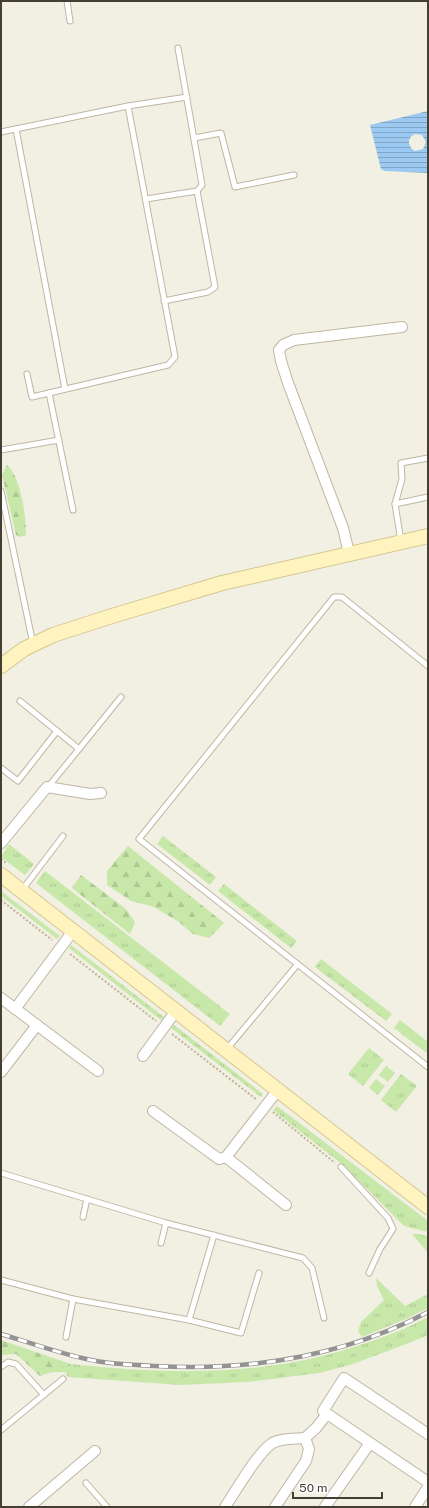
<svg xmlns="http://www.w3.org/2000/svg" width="429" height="1508" font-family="'Public Sans',sans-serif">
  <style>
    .grass { fill: url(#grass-tufts) }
    .forest { fill: url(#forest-firs) }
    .water { fill: url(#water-rules); fill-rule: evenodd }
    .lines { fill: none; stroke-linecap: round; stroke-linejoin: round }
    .lane-casing { stroke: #beb7a5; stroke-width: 7 }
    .street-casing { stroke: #beb7a5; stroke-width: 12 }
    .secondary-casing { stroke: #d4c791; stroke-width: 16 }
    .path { stroke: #c0b496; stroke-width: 2; stroke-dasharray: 2 2; stroke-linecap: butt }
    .lane { stroke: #fff; stroke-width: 5 }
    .street { stroke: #fff; stroke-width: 10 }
    .secondary { stroke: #fff4c0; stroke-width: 14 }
    .rail-casing { stroke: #939393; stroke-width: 4.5 }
    .rail { stroke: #fff; stroke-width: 3; stroke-dasharray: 9; stroke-linecap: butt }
  </style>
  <defs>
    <pattern id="grass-tufts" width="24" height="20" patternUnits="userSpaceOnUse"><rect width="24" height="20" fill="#c8e8aa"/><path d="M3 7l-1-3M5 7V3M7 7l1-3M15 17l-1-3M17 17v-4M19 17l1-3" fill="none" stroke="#adc893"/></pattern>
    <pattern id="forest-firs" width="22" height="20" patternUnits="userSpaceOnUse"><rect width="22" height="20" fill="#c8e8aa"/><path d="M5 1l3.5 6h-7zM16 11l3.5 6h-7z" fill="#adc893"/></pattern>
    <pattern id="water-rules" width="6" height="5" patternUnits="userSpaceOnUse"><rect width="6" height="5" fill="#9cc9f2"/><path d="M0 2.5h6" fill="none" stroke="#81a5c5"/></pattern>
  </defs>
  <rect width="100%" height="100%" fill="#f2efe3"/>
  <g class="grass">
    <polygon points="163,836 216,877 210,885 157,844"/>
    <polygon points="9,844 34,864 25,875 1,857"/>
    <polygon points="45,871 230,1014 220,1026 36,883"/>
    <polygon points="224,884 297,941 291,948 218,891"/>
    <polygon points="1,891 60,936 57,939 1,896"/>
    <polygon points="71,945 164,1017 161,1020 69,948"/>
    <polygon points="321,959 392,1014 386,1021 315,967"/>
    <polygon points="400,1020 428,1042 428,1054 394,1028"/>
    <polygon points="174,1025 263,1094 261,1097 171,1028"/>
    <polygon points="369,1048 384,1060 363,1086 348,1074"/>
    <polygon points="386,1066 395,1073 388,1082 379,1075"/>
    <polygon points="401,1074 417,1086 396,1112 381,1100"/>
    <polygon points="376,1079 385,1086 378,1095 369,1088"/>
    <polygon points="277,1106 428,1221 428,1232 404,1226 343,1165 273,1110"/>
    <polygon points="412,1234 420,1234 428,1237 428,1253"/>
    <polygon points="376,1278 405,1306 428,1294 428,1308 406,1319 362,1337 358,1331 361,1322 384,1300 377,1286"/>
    <path d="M 428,1317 L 428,1335 L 409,1343 L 350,1365 L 319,1373 L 248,1382 L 180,1385 L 68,1377 L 65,1372 L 71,1364 C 174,1375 271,1377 369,1342 C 390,1335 409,1327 428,1317 Z"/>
  </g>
  <g class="forest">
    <path d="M 7,465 C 21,477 26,517 26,535 L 21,537 L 16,535 L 2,475 Z"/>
    <polygon points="128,846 224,923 209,938 193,934 179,922 154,907 131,901 107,885 107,871"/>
    <polygon points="81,875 126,909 135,922 130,934 72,888"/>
    <polygon points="1,1340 71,1364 65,1372 53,1372 40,1376 16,1354 1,1355"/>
  </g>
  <path class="water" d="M 428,111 L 428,173 L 385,171 L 381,169 L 370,125 ZM 415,134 L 422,135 L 426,142 L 423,149 L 415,151 L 412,149 C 407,143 408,137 415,134 Z"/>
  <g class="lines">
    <defs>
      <g id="lane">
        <polyline points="67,1 70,21"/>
        <polyline points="16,129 65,389"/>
        <polyline points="1,132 128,106 187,97"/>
        <polyline points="194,138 221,133 235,187 294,175"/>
        <polyline points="146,199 197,191"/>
        <polyline points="164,301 208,292 215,287 197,191 202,185 178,48"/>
        <polyline points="27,374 32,397 49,393"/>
        <polyline points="1,450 59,440"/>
        <polyline points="1,491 33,644"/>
        <polyline points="395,504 428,497"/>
        <polyline points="73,510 49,393 168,365 175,357 128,106"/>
        <polyline points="401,541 395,504 402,479 401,463 428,458"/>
        <polyline points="428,666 342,597 334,597 139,839 428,1067"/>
        <polyline points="20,701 79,749 48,787"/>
        <polyline points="79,749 121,697"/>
        <polyline points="1,768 18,781 57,731"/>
        <polyline points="22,890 63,836"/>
        <polyline points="227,1049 297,965"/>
        <polyline points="341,1167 388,1218 393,1229 380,1249 369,1273"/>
        <polyline points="1,1173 166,1223 303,1258 312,1268 324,1318"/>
        <polyline points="83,1217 87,1199"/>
        <polyline points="161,1243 166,1223"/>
        <polyline points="1,1280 73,1299 189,1320 241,1333 259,1273"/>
        <polyline points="189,1320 214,1235"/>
        <polyline points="66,1337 73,1299"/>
        <polyline points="1,1367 8,1362 16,1364 44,1395"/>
        <polyline points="1,1430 63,1379"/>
        <polyline points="86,1483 107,1507"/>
      </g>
      <g id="street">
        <polyline points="349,553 343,528 288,383 281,361 279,350 283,345 294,340 402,327"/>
        <polyline points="1,843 47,787 90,794 101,793"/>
        <polyline points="1,998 98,1071"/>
        <polyline points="15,1009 73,931"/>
        <polyline points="143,1056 176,1011"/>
        <polyline points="1,1072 37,1025"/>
        <polyline points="153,1111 219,1159 226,1157 278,1090"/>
        <polyline points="226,1157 286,1205"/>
        <polyline points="428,1434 344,1378 323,1411 428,1482"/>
        <polyline points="29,1507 95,1451"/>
        <path d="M 225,1507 C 236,1491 256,1455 271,1444 C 279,1438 295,1439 305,1438 L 316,1428 L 327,1414"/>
        <polyline points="275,1507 306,1461 309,1449 305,1438"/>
        <polyline points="325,1507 370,1443"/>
        <polyline points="415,1507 428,1487"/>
      </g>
      <g id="secondary">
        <polyline points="1,666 24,649 53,635 112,616 222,583 428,536"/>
        <polyline points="1,875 428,1207"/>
      </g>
    </defs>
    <use href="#lane" class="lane-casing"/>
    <use href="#street" class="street-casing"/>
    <use href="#secondary" class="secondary-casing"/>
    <g class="path">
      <polyline points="1,859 6,863"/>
      <polyline points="1,900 52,940"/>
      <polyline points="70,954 156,1021"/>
      <polyline points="172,1034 257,1100"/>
      <polyline points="273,1112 335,1163"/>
    </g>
    <use href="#lane" class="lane"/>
    <use href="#street" class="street"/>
    <use href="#secondary" class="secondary"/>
    <defs>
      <path id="rail" d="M 1,1334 C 28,1342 55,1352 82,1358 C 106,1364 131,1365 155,1366 C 250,1371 343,1357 428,1312"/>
    </defs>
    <use href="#rail" class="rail-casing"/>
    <use href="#rail" class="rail"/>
  </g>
  <rect width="429" height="1508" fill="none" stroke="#443e33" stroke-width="4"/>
  <path d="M293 1492v6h89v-6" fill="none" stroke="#443e33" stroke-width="2"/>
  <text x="299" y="1492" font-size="12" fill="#443e33" stroke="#ffffff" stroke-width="3" paint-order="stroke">50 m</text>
</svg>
